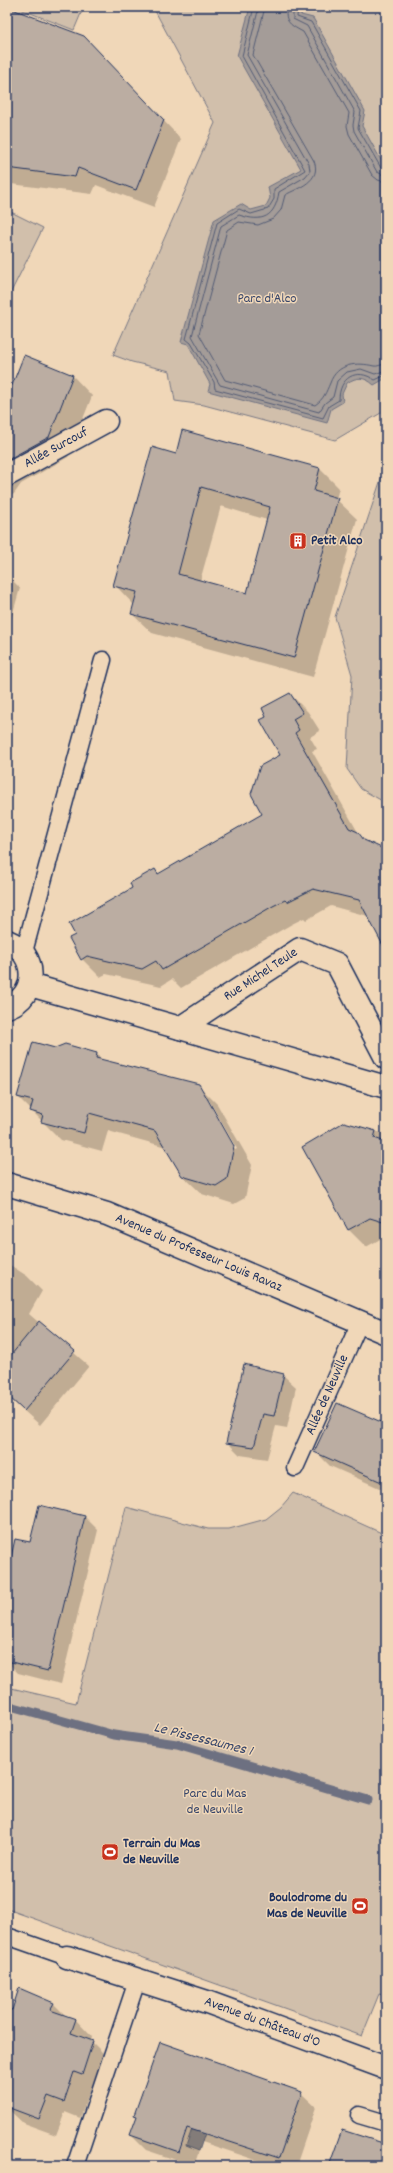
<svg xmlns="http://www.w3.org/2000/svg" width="393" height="2173" font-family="Dekko,sans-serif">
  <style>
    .green { fill: #d1bfab; stroke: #767784 }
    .water { fill: #a49c98; stroke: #6d7081 }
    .shadow { fill: #0003; fill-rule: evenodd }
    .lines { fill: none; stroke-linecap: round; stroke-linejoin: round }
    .shore { stroke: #525b75; stroke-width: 1 }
    .stream { stroke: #6d7081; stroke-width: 9 }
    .building { fill: #bbada2; stroke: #1b2f5e; fill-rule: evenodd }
    .service-casing { stroke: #1b2f5e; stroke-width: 19 }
    .pedestrian-casing { stroke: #1b2f5e; stroke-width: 25 }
    .minor-casing { stroke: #1b2f5e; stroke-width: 25 }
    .tertiary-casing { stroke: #1b2f5e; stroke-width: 25 }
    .service { stroke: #f0d7b8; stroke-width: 16 }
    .pedestrian { stroke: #f0d7b8; stroke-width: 22 }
    .minor { stroke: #f0d7b8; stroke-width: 22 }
    .tertiary { stroke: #f0d7b8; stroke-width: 22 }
    .labels { text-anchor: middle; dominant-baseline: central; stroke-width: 3; stroke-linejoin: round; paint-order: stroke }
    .park-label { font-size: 14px; fill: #36456a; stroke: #f0d7b8 }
    .street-label { font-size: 14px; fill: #1b2f5e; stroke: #f0d7b8 }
    .poi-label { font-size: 14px; font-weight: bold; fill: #1b2f5e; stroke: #f0d7b8; text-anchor: start }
    .water-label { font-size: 15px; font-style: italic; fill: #36456a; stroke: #f0d7b8 }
  </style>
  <rect width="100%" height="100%" fill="#f0d7b8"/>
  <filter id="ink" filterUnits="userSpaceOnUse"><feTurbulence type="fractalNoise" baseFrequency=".025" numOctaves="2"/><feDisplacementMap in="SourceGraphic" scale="8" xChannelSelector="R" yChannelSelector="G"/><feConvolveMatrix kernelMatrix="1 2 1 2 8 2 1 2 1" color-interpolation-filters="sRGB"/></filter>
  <g filter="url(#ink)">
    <g class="green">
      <polygon points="15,7 79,7 82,11 74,30"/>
      <polygon points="153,7 386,7 386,410 335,440 204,405 175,401 170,371 132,362 113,355 215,123"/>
      <polygon points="7,210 43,228 7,300"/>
      <polygon points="386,464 386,803 361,789 347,769 352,675 335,617"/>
      <polygon points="293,1493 386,1535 386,1996 379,1994 362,2036 7,1909 7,1687 76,1703 126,1507 208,1529 229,1529 266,1519 281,1507"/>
    </g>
    <g class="water">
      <path d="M 250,7 L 303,7 L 301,15 L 313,18 L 365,111 L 362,126 L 386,169 L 386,378 L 374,385 C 365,377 357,376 347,383 L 342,394 L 343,402 L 331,409 L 327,423 L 208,391 L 210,384 L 188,344 L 181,342 L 214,220 L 241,204 L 251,210 L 266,206 L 270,198 L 268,187 L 301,169 L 237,56 Z"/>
      <polygon points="200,2106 213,2109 199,2151 186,2146"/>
    </g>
    <g class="shadow">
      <polygon points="7,8 102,56 181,139 154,207 96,185 92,194 11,184 7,180"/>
      <polygon points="24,357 73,376 92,396 68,457 21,484 14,494 7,498 7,392 12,389"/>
      <path d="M 183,431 L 320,469 L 339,488 L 336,499 L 357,519 L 313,677 L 152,633 L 132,614 L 134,605 L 115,585 L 176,455 ZM 221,506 L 267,520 L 247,594 L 200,581 Z"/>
      <polygon points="7,575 20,588 7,634"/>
      <polygon points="290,694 308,712 320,731 310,737 317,749 312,751 359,834 367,843 386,851 386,953 368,916 331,906 306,920 304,918 292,924 181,988 172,979 161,986 106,974 100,977 82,959 70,939 155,870 159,875 263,814 281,756 268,717"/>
      <path d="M 55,1049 L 97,1054 L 103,1061 L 198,1085 L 217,1104 L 252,1165 L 245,1198 L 234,1204 L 202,1194 L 183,1176 L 166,1147 L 108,1131 L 102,1151 L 61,1140 L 18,1097 ZM 206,1100 L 209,1100 L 237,1149 L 235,1150 Z"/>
      <polygon points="345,1123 386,1134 386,1238 384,1237 366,1247 348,1229"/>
      <polygon points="7,1263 27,1276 42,1291 29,1314 89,1366 40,1425 7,1396 7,1361 11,1356 7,1353"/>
      <polygon points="283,1375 296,1387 287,1428 276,1426 267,1459 240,1455 227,1442"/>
      <polygon points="386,1426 386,1491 330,1466 316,1452"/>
      <polygon points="85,1517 98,1530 61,1684 18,1673 7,1662 7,1581 30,1544"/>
      <polygon points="20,1990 54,2004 67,2017 76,2020 92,2037 91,2041 109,2059 99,2091 91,2088 80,2118 65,2112 56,2135 23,2123 7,2108 7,2010 12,2012"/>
      <polygon points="301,2093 316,2107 296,2166 274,2166 202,2142 194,2166 146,2150 131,2135 137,2117 135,2115"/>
    </g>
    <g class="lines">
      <g class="shore">
        <path d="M 254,7 L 242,56 L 305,170 L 274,189 L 274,199 L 268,209 L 251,214 L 239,209 L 217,223 L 186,339 L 191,343 L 214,382 L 215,389 L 323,418 L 329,406 L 339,400 C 339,378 356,367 375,380 L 386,375"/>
        <path d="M 259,7 L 247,55 L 309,164 L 310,171 L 305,177 L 279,192 C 275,217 263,223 239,215 L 221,226 L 192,336 L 220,385 L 319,412 L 325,403 L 333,397 L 337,381 L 347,372 L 361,369 L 375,374 L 386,370"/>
        <path d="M 265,7 L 253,55 L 314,161 C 322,181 298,188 285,195 L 281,210 L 273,219 L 258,225 L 239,222 L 227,230 L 199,334 L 225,380 L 315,405 C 324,399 326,392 330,383 C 337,363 357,362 374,366 C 377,367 382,364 386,364"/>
        <path d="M 287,7 C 283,22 292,26 303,32 L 349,113 L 347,126 L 349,134 L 372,175 L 378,180 L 386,182"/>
        <polyline points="293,7 293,19 307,26 355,112 353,125 354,131 377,172 386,176"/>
        <polyline points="298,7 297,17 311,22 361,111 358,128 381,168 386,171"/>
      </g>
      <polyline class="stream" points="7,1705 114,1735 177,1744 368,1800"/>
    </g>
    <g class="building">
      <polygon points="7,7 84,36 164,120 136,190 78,168 75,177 7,168"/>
      <polygon points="24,355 73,375 49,437 7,460 7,391 11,388"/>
      <path d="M 182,430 L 320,468 L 314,491 L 338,498 L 294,658 L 131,614 L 137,592 L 113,586 L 152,447 L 176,454 ZM 201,487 L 270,507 L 247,593 L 178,574 Z"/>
      <polygon points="290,693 303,713 293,719 299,730 295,733 349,828 358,832 364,840 386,850 386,951 359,900 313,889 287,902 285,900 273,906 162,970 156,961 142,969 87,956 81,960 69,938 75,935 69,924 132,888 130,883 155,869 158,874 262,814 251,794 260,766 280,755 260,720 266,717 262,708"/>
      <polygon points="33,1042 55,1048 65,1044 97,1053 96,1058 199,1084 234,1146 227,1179 216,1186 182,1176 155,1131 89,1113 84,1133 41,1122 43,1115 30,1111 33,1101 17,1097"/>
      <polygon points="344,1122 376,1131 374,1138 386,1142 386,1223 370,1218 348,1230 302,1147"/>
      <polygon points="39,1321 75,1351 24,1411 7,1395 7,1360"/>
      <polygon points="244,1364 284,1374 274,1416 263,1414 254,1447 226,1443"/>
      <polygon points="337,1403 386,1424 386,1484 314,1452"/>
      <polygon points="39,1505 85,1516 48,1671 7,1661 7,1575 15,1539 30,1542"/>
      <polygon points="19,1988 54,2003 50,2010 76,2019 71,2033 93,2041 82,2075 74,2072 64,2102 48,2096 39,2119 7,2107 7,2009 12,2010"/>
      <polygon points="160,2042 302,2092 279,2158 187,2128 179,2152 130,2135 137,2116 134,2115"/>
      <polygon points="342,2130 386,2144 386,2166 329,2166"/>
    </g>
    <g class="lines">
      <defs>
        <g id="service">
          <polyline points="24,952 103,660"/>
          <path id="s1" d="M 295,1468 L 360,1322"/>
          <polyline points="7,1936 67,1957"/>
          <polyline points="359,2115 386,2123"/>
          <polyline points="75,2166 137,1981"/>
        </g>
        <g id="pedestrian">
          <path id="s2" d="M 7,475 L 106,421"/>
        </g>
        <g id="minor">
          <path d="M 7,941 C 38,953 39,996 7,1007"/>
          <polyline points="30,985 386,1087"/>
          <path id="s3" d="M 180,1028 L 300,949 L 337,964 L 386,1058"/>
          <path id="s4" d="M 67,1957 L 207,2002 L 386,2068"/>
        </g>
        <g id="tertiary">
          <path id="s5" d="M 7,1184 L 107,1214 L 386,1333"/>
        </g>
      </defs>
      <use href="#service" class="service-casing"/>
      <use href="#pedestrian" class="pedestrian-casing"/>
      <use href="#minor" class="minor-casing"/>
      <use href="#tertiary" class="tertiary-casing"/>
      <use href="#service" class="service"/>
      <use href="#pedestrian" class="pedestrian"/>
      <use href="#minor" class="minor"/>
      <use href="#tertiary" class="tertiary"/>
    </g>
  </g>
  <defs>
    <symbol id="building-square" viewBox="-11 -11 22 22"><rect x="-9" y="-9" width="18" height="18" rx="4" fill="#c8321e" stroke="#f0d7b8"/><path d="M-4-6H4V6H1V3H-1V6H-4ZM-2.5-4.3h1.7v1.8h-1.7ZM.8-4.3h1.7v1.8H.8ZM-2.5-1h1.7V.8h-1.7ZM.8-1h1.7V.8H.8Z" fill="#fff"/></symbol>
    <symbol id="stadium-square" viewBox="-11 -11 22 22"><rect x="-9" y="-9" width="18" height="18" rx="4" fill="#c8321e" stroke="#f0d7b8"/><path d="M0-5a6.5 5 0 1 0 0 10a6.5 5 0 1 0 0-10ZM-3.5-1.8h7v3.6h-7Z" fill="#fff"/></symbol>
  </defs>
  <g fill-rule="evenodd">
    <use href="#building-square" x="288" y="531" width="20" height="20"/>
    <use href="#stadium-square" x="100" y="1842" width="20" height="20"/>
    <use href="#stadium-square" x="350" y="1896" width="20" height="20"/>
  </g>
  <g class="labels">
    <g class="park-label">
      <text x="267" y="299">Parc d'Alco</text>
      <text x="215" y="1794">Parc du Mas<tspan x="215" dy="16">de Neuville</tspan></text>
    </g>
    <g class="street-label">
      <text stroke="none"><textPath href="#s2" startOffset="56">Allée Surcouf</textPath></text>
      <text stroke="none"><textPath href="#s3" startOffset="97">Rue Michel Teule</textPath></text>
      <text stroke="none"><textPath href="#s5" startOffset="204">Avenue du Professeur Louis Ravaz</textPath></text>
      <text stroke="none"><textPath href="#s1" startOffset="80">Allée de Neuville</textPath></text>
      <text stroke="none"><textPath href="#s4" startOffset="206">Avenue du Château d'O</textPath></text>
    </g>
    <g class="poi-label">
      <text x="311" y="541">Petit Alco</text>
      <text x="123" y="1844">Terrain du Mas<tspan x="123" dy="16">de Neuville</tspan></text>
      <text x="347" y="1898" text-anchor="end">Boulodrome du<tspan x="347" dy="16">Mas de Neuville</tspan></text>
    </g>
    <g class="water-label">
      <text transform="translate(203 1740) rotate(14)">Le Pissessaumes 1</text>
    </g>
  </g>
  <rect width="393" height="2173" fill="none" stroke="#f0d7b8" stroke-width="24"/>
  <rect x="12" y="12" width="369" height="2149" fill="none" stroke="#1b2f5e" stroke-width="1.5" filter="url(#ink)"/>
</svg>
